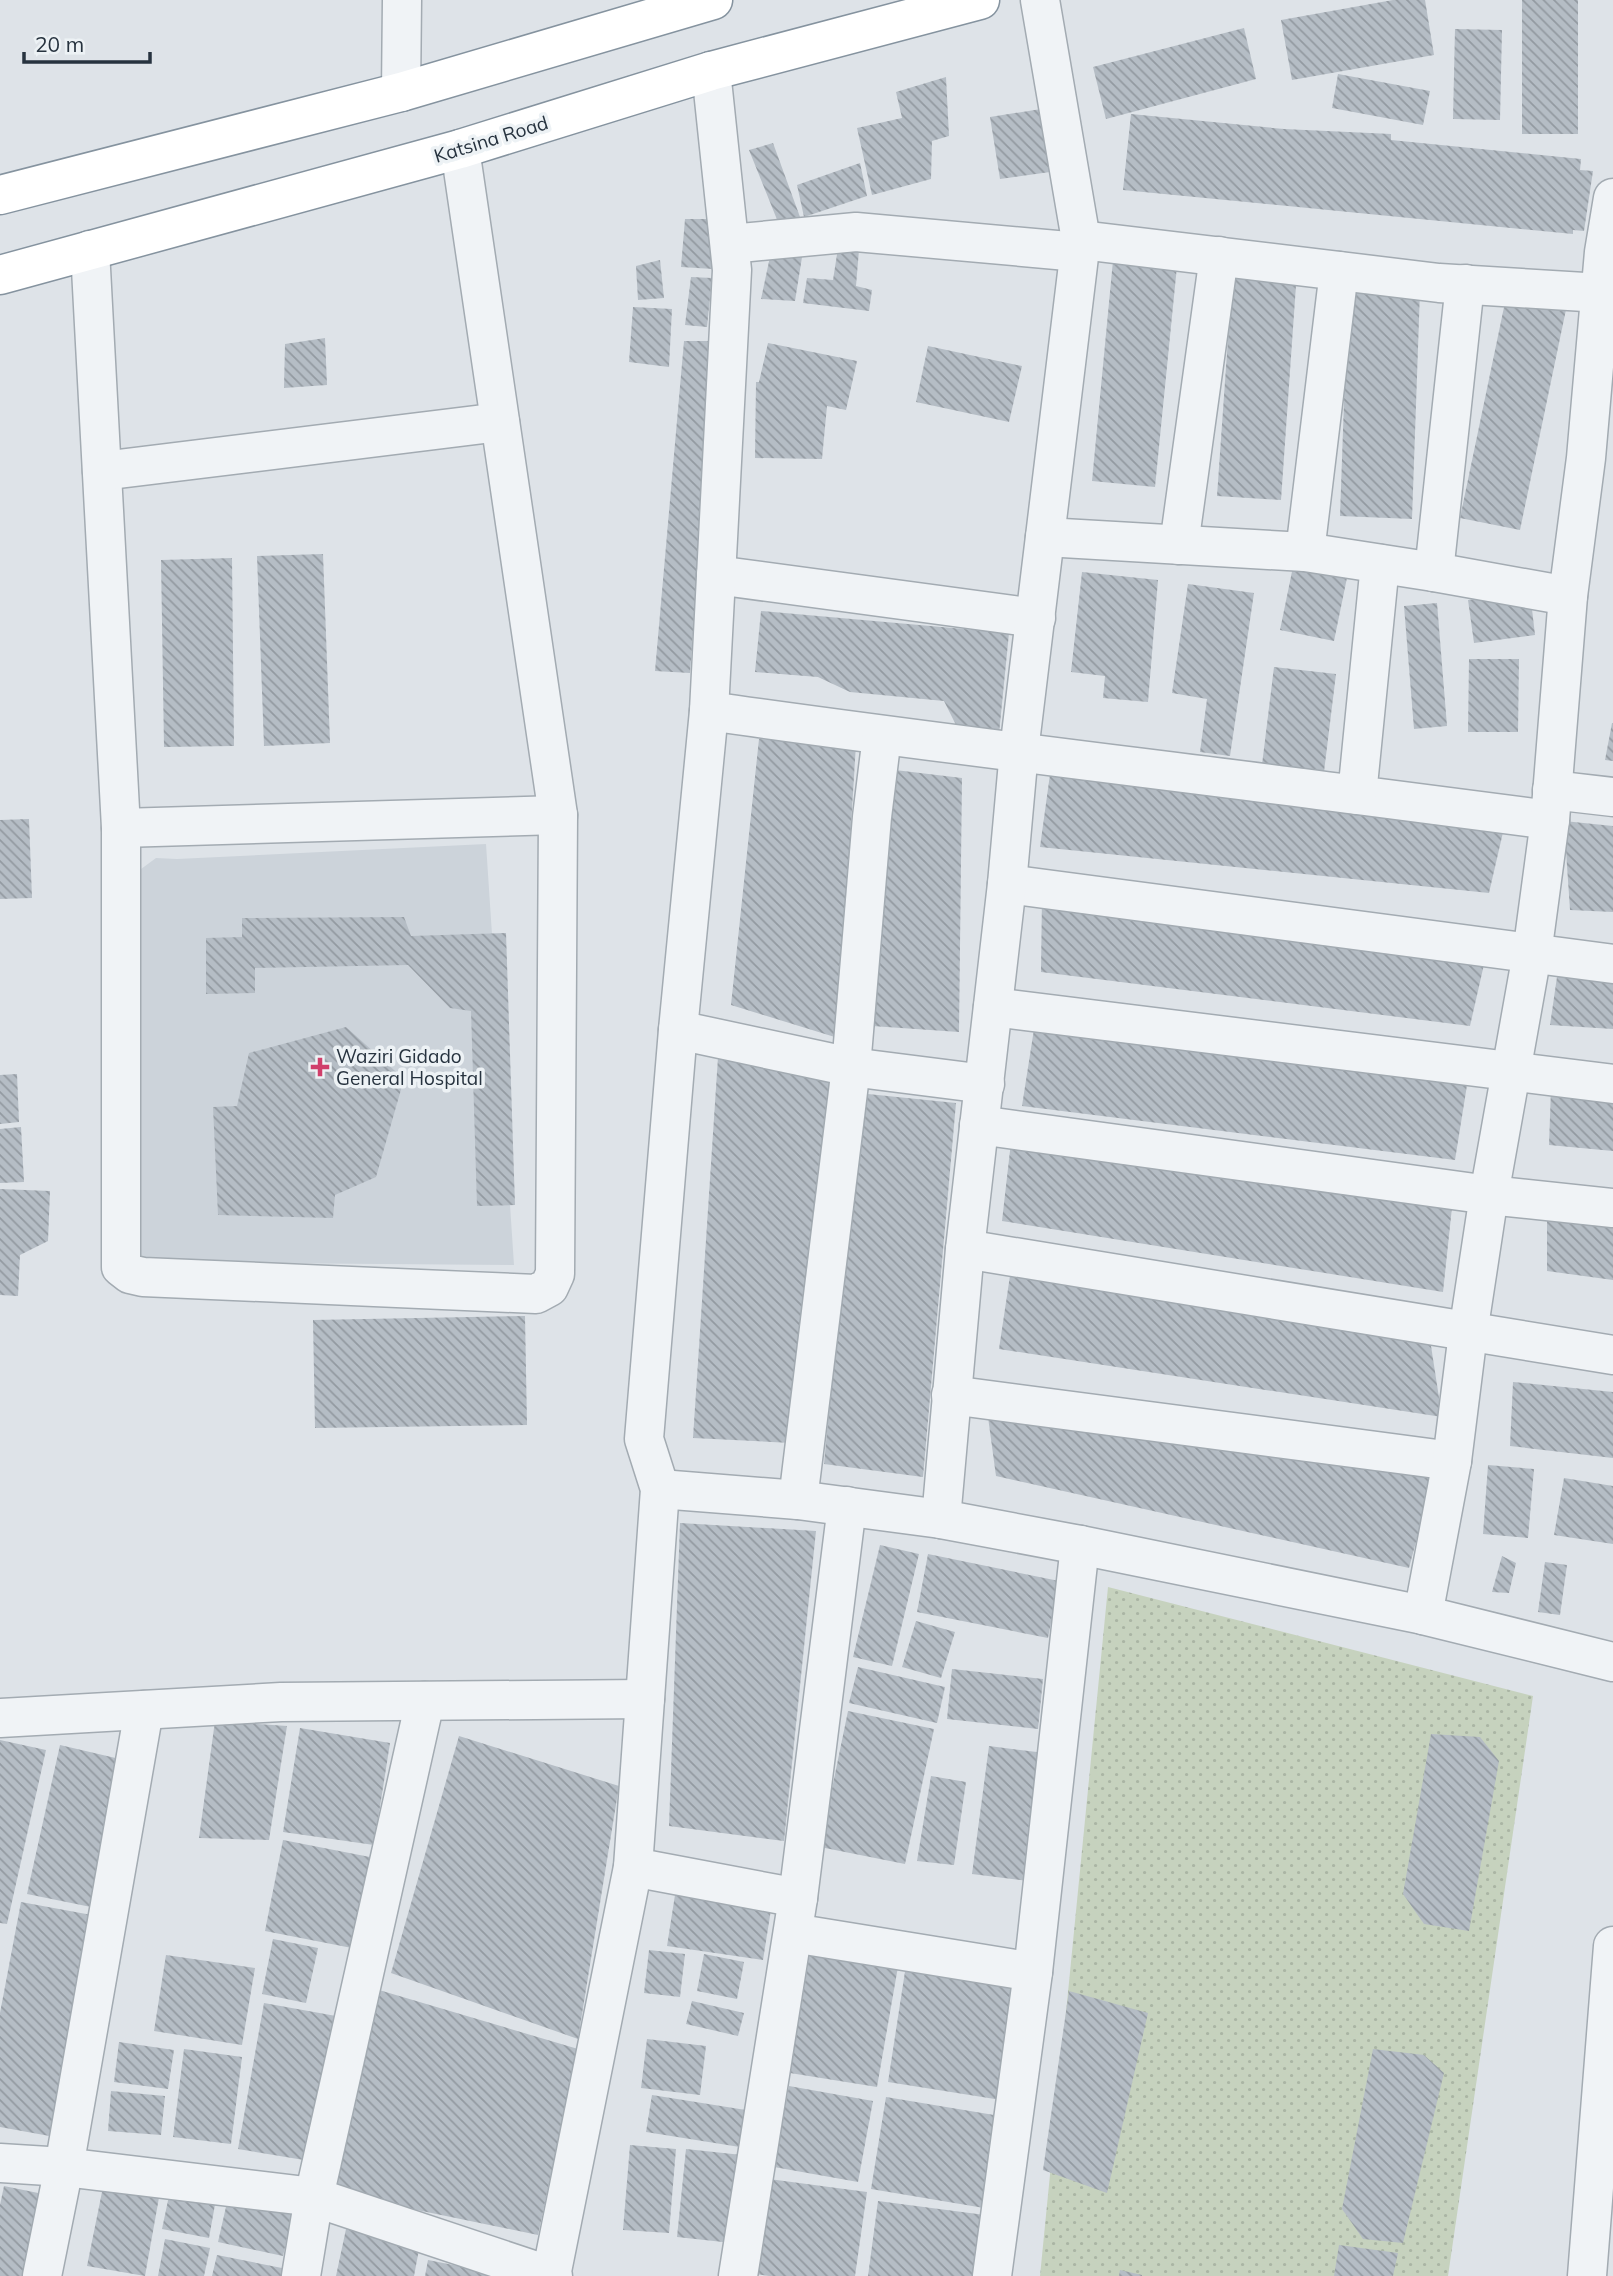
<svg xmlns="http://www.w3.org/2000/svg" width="1613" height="2276" font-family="Mulish,sans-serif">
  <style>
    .built { fill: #ccd3da }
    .park { fill: url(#park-dots) }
    .building { fill: url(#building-back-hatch) }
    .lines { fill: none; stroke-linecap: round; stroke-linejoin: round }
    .minor-casing { stroke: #a3abb2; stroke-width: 41 }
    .highway-casing { stroke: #85939f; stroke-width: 41 }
    .minor { stroke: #f0f3f6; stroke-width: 38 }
    .highway { stroke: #fff; stroke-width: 38 }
    .poi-dot { fill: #d03f6b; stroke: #edf2f5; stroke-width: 2.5 }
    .labels { text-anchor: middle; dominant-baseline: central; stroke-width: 7; stroke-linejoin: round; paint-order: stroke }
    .street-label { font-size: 19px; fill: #27333f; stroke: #edf2f5 }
    .poi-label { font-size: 19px; fill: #27333f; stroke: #edf2f5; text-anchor: start }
  </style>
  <defs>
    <pattern id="park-dots" width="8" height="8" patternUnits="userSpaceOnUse" patternTransform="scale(1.75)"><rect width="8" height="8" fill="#c6d2be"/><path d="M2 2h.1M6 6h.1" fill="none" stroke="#aab5a4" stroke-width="1.8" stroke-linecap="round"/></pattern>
    <pattern id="building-back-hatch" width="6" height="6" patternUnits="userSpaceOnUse" patternTransform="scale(1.75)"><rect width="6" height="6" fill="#b5bdc5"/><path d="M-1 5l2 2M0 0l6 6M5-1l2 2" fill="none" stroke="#939aa1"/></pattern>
  </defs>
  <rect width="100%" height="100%" fill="#dee3e8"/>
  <polygon class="built" points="486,844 514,1265 140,1262 137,872 156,858 177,859"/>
  <polygon class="park" points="1108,1587 1533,1696 1448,2276 1040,2276"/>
  <g class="building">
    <polygon points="1393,0 1425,0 1434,55 1292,80 1281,20"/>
    <rect x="1522" y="0" width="56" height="134"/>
    <polygon points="1244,28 1256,79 1106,119 1093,67"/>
    <polygon points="1455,29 1502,30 1500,120 1453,119"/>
    <polygon points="1338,74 1430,91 1423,125 1332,108"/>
    <polygon points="946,77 949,136 932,141 931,179 872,195 857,128 902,118 896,92"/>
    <polygon points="1041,109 1050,172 1000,179 990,117"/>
    <polygon points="1131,114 1284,129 1391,134 1391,140 1581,159 1580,170 1593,171 1584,231 1573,230 1573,234 1123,190"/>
    <polygon points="773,143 800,217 778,222 749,150"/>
    <polygon points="860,163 867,196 804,217 797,185"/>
    <polygon points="685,219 716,219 713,269 681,267"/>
    <polygon points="838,248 859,250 856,286 872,290 869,311 803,303 807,278 833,280"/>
    <polygon points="1114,250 1178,256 1155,487 1092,481"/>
    <polygon points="803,251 795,301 761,299 771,252"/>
    <polygon points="660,260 664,298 638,300 636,266"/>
    <polygon points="1233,267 1297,271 1281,500 1217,496"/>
    <polygon points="691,277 712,278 707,327 685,325"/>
    <polygon points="1348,288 1420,291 1412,519 1340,516"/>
    <polygon points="1508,288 1568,300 1520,530 1460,518"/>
    <polygon points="633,307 672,309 669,367 629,362"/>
    <polygon points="325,338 327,385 284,388 285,344"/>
    <polygon points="684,341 711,341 707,449 690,673 655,671"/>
    <polygon points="768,343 857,361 846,410 827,406 822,459 755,458 756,382 759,382"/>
    <polygon points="928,346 1022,366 1009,422 916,402"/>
    <polygon points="323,554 330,743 264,746 257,556"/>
    <polygon points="1295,557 1349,568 1334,641 1280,630"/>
    <polygon points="232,558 234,746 164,747 161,560"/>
    <polygon points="1082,572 1158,580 1148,702 1103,698 1105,676 1071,672"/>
    <polygon points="1188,584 1254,593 1230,756 1200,752 1207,699 1172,693"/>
    <polygon points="1530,592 1535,635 1474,643 1468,600"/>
    <polygon points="1437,603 1447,726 1414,729 1404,606"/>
    <polygon points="761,611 1009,633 999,734 959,731 944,701 850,692 818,677 755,672"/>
    <polygon points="1469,659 1519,659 1518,732 1468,732"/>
    <polygon points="1274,667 1336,674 1323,780 1261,773"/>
    <polygon points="1612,723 1613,723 1613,761 1605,760"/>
    <polygon points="759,739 856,744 838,1038 731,1005"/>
    <polygon points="1051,767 1507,815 1489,893 1040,847"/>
    <polygon points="895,770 962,778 959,1032 872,1026"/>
    <polygon points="29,819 32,898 0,899 0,820"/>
    <polygon points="1564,821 1613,826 1613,912 1570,910"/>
    <polygon points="1042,896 1485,960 1470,1026 1041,972"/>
    <polygon points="404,917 411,936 506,933 515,1205 477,1206 471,1011 450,1008 408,965 255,968 255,993 206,994 206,938 242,937 242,918"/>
    <polygon points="1558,970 1613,977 1613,1029 1550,1025"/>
    <polygon points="346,1027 404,1079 376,1177 335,1195 333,1218 218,1215 213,1107 237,1106 249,1053"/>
    <polygon points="1034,1029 1468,1079 1455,1160 1022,1106"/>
    <polygon points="719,1042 835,1079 791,1443 693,1438"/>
    <polygon points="17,1074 19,1122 0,1124 0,1075"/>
    <polygon points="1551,1088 1613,1095 1613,1151 1549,1145"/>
    <polygon points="858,1093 956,1103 923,1477 824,1464"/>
    <polygon points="21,1127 24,1182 0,1183 0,1129"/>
    <polygon points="1011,1142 1453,1198 1443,1292 1002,1221"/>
    <polygon points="0,1189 50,1191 48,1241 20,1255 18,1296 0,1295"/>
    <polygon points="1547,1221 1613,1226 1613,1280 1547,1271"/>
    <polygon points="1011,1269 1429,1333 1442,1417 999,1349"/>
    <polygon points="525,1316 527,1425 315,1428 313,1320"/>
    <polygon points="1513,1382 1613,1392 1613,1458 1510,1446"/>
    <polygon points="988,1417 1434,1474 1409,1568 996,1476"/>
    <polygon points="1488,1465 1534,1469 1528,1538 1483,1534"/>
    <polygon points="1564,1478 1613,1486 1613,1544 1554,1535"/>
    <polygon points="680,1523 816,1531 784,1841 669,1826"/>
    <polygon points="880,1545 919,1554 892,1666 853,1657"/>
    <polygon points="928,1554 1059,1581 1048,1638 917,1612"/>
    <polygon points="1502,1556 1516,1563 1509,1593 1492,1592"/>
    <polygon points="1545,1562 1567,1565 1560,1615 1538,1612"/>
    <polygon points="916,1621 955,1632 941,1678 902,1667"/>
    <polygon points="858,1667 945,1687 937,1723 849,1703"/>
    <polygon points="952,1669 1043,1679 1038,1729 947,1719"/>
    <polygon points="848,1711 934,1729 905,1864 820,1847"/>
    <polygon points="215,1721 287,1726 269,1840 199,1838"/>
    <polygon points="300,1728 390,1743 374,1845 283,1832"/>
    <polygon points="1431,1734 1480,1737 1499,1761 1469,1931 1424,1924 1403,1894"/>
    <polygon points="459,1736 619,1786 578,2039 391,1973"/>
    <polygon points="0,1740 46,1750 7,1924 0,1923"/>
    <polygon points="60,1745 124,1760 91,1907 27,1894"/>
    <polygon points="989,1746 1045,1753 1029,1881 972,1874"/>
    <polygon points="931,1776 966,1782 954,1865 917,1861"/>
    <polygon points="283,1840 375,1858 357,1949 265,1931"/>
    <polygon points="677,1882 773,1897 763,1960 667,1946"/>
    <polygon points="21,1902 97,1916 55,2137 0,2127 0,2013"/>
    <polygon points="273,1939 318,1948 306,2003 262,1994"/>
    <polygon points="811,1946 899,1961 877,2087 790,2073"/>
    <polygon points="649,1950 685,1954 680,1997 644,1993"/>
    <polygon points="704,1954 744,1962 737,1999 697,1991"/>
    <polygon points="166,1955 255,1968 242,2045 154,2031"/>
    <polygon points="906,1965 1019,1982 1001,2100 888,2082"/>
    <polygon points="379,1990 578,2049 538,2235 330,2192"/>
    <polygon points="1069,1991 1148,2013 1107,2193 1043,2170"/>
    <polygon points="692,2001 744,2013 738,2036 686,2024"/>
    <polygon points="264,2003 336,2016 310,2161 238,2149"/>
    <polygon points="647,2039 706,2046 700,2095 641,2088"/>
    <polygon points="119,2042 174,2050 168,2089 114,2082"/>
    <polygon points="184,2049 242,2057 231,2144 173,2137"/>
    <polygon points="1373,2049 1424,2055 1444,2073 1403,2243 1363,2239 1342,2209"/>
    <polygon points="789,2086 873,2101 858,2182 774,2167"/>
    <polygon points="111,2091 165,2096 161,2135 108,2131"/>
    <polygon points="652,2095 752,2111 746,2148 646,2132"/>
    <polygon points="886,2097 1000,2116 984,2208 871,2189"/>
    <polygon points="630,2145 676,2149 669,2233 623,2230"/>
    <polygon points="686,2149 742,2155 732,2243 677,2237"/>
    <polygon points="769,2179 867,2192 855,2276 769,2276 755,2274"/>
    <polygon points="104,2182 160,2192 145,2276 87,2266"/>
    <polygon points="4,2186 43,2194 28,2276 0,2276 0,2205"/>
    <polygon points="170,2191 216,2199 209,2238 162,2229"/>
    <polygon points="228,2198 293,2212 283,2256 218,2242"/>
    <polygon points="878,2201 985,2215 977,2276 868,2276"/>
    <polygon points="346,2229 420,2244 414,2276 336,2276"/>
    <polygon points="165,2239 210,2248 204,2276 158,2276"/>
    <polygon points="1339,2245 1398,2253 1393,2276 1334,2276"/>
    <polygon points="217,2255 287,2269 286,2276 212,2276"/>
    <polygon points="428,2260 504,2275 504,2276 425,2276"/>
    <polygon points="1120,2270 1142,2275 1142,2276 1119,2276"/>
  </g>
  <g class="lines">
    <defs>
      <g id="minor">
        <polyline points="401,92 402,0"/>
        <polyline points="1081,240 1439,283 1601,293"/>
        <polyline points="730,244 856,232 1079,252"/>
        <polyline points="90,250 121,828 121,1267 130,1274 143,1277 536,1294 549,1287 555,1274 558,815 460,149"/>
        <polyline points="102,471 500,422"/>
        <polyline points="1045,537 1305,552 1434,572 1568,596"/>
        <polyline points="1179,545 1219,256"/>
        <polyline points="1305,552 1339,271"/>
        <polyline points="1380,564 1357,795 1550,820"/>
        <polyline points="1434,572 1465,284"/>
        <polyline points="716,575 1036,618"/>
        <path d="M 709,711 C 925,742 1141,767 1357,795"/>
        <polyline points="1552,790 1613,797"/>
        <polyline points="121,828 558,815"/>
        <polyline points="1007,884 1613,964"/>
        <polyline points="993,1007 1613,1084"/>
        <polyline points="678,1030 851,1067 985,1084"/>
        <polyline points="979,1125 1489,1195 1613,1208"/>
        <polyline points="965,1249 1613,1355"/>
        <polyline points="951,1395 1452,1461"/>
        <polyline points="660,1489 798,1500 941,1519 1080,1545 1423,1615 1613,1662"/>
        <polyline points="798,1500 851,1067 872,817 882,736"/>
        <polyline points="941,1519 965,1249 1007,884 1019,751 1081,240 1040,0"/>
        <polyline points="1423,1615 1452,1461 1468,1333 1489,1195 1532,954 1550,820 1568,596 1586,458 1604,252 1613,198"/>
        <polyline points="0,1718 281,1702 645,1699"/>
        <polyline points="633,1867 798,1898"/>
        <polyline points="793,1933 1033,1972"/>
        <polyline points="0,2163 64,2167 314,2197 551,2276"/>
        <polyline points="42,2276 64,2167 144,1710"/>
        <polyline points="301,2276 314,2197 425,1701"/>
        <polyline points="553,2276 551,2276 633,1867 660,1489 644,1439 678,1030 709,711 732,270 711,71"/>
        <polyline points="738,2276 798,1898 847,1506"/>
        <polyline points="992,2276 1033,1972 1080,1545"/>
        <polyline points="1587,2276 1613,1946"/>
      </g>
      <g id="highway">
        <polyline points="0,195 401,92 713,0"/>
        <polyline points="0,275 460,149 711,71 980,0"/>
      </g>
    </defs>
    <use href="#minor" class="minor-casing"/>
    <use href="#highway" class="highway-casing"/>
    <use href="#minor" class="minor"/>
    <use href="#highway" class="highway"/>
  </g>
  <path class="poi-dot" d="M316.5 1056.5h7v7h7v7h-7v7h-7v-7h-7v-7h7z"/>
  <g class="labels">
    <g class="street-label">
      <text transform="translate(491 139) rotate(-17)">Katsina Road</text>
    </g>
    <g class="poi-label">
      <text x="336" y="1056">Waziri Gidado<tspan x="336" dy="22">General Hospital</tspan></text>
    </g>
  </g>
  <path d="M24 52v10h126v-10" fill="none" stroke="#27333f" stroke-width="3.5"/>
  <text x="35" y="52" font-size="21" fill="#27333f" stroke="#edf2f5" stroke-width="5" paint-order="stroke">20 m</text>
</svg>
